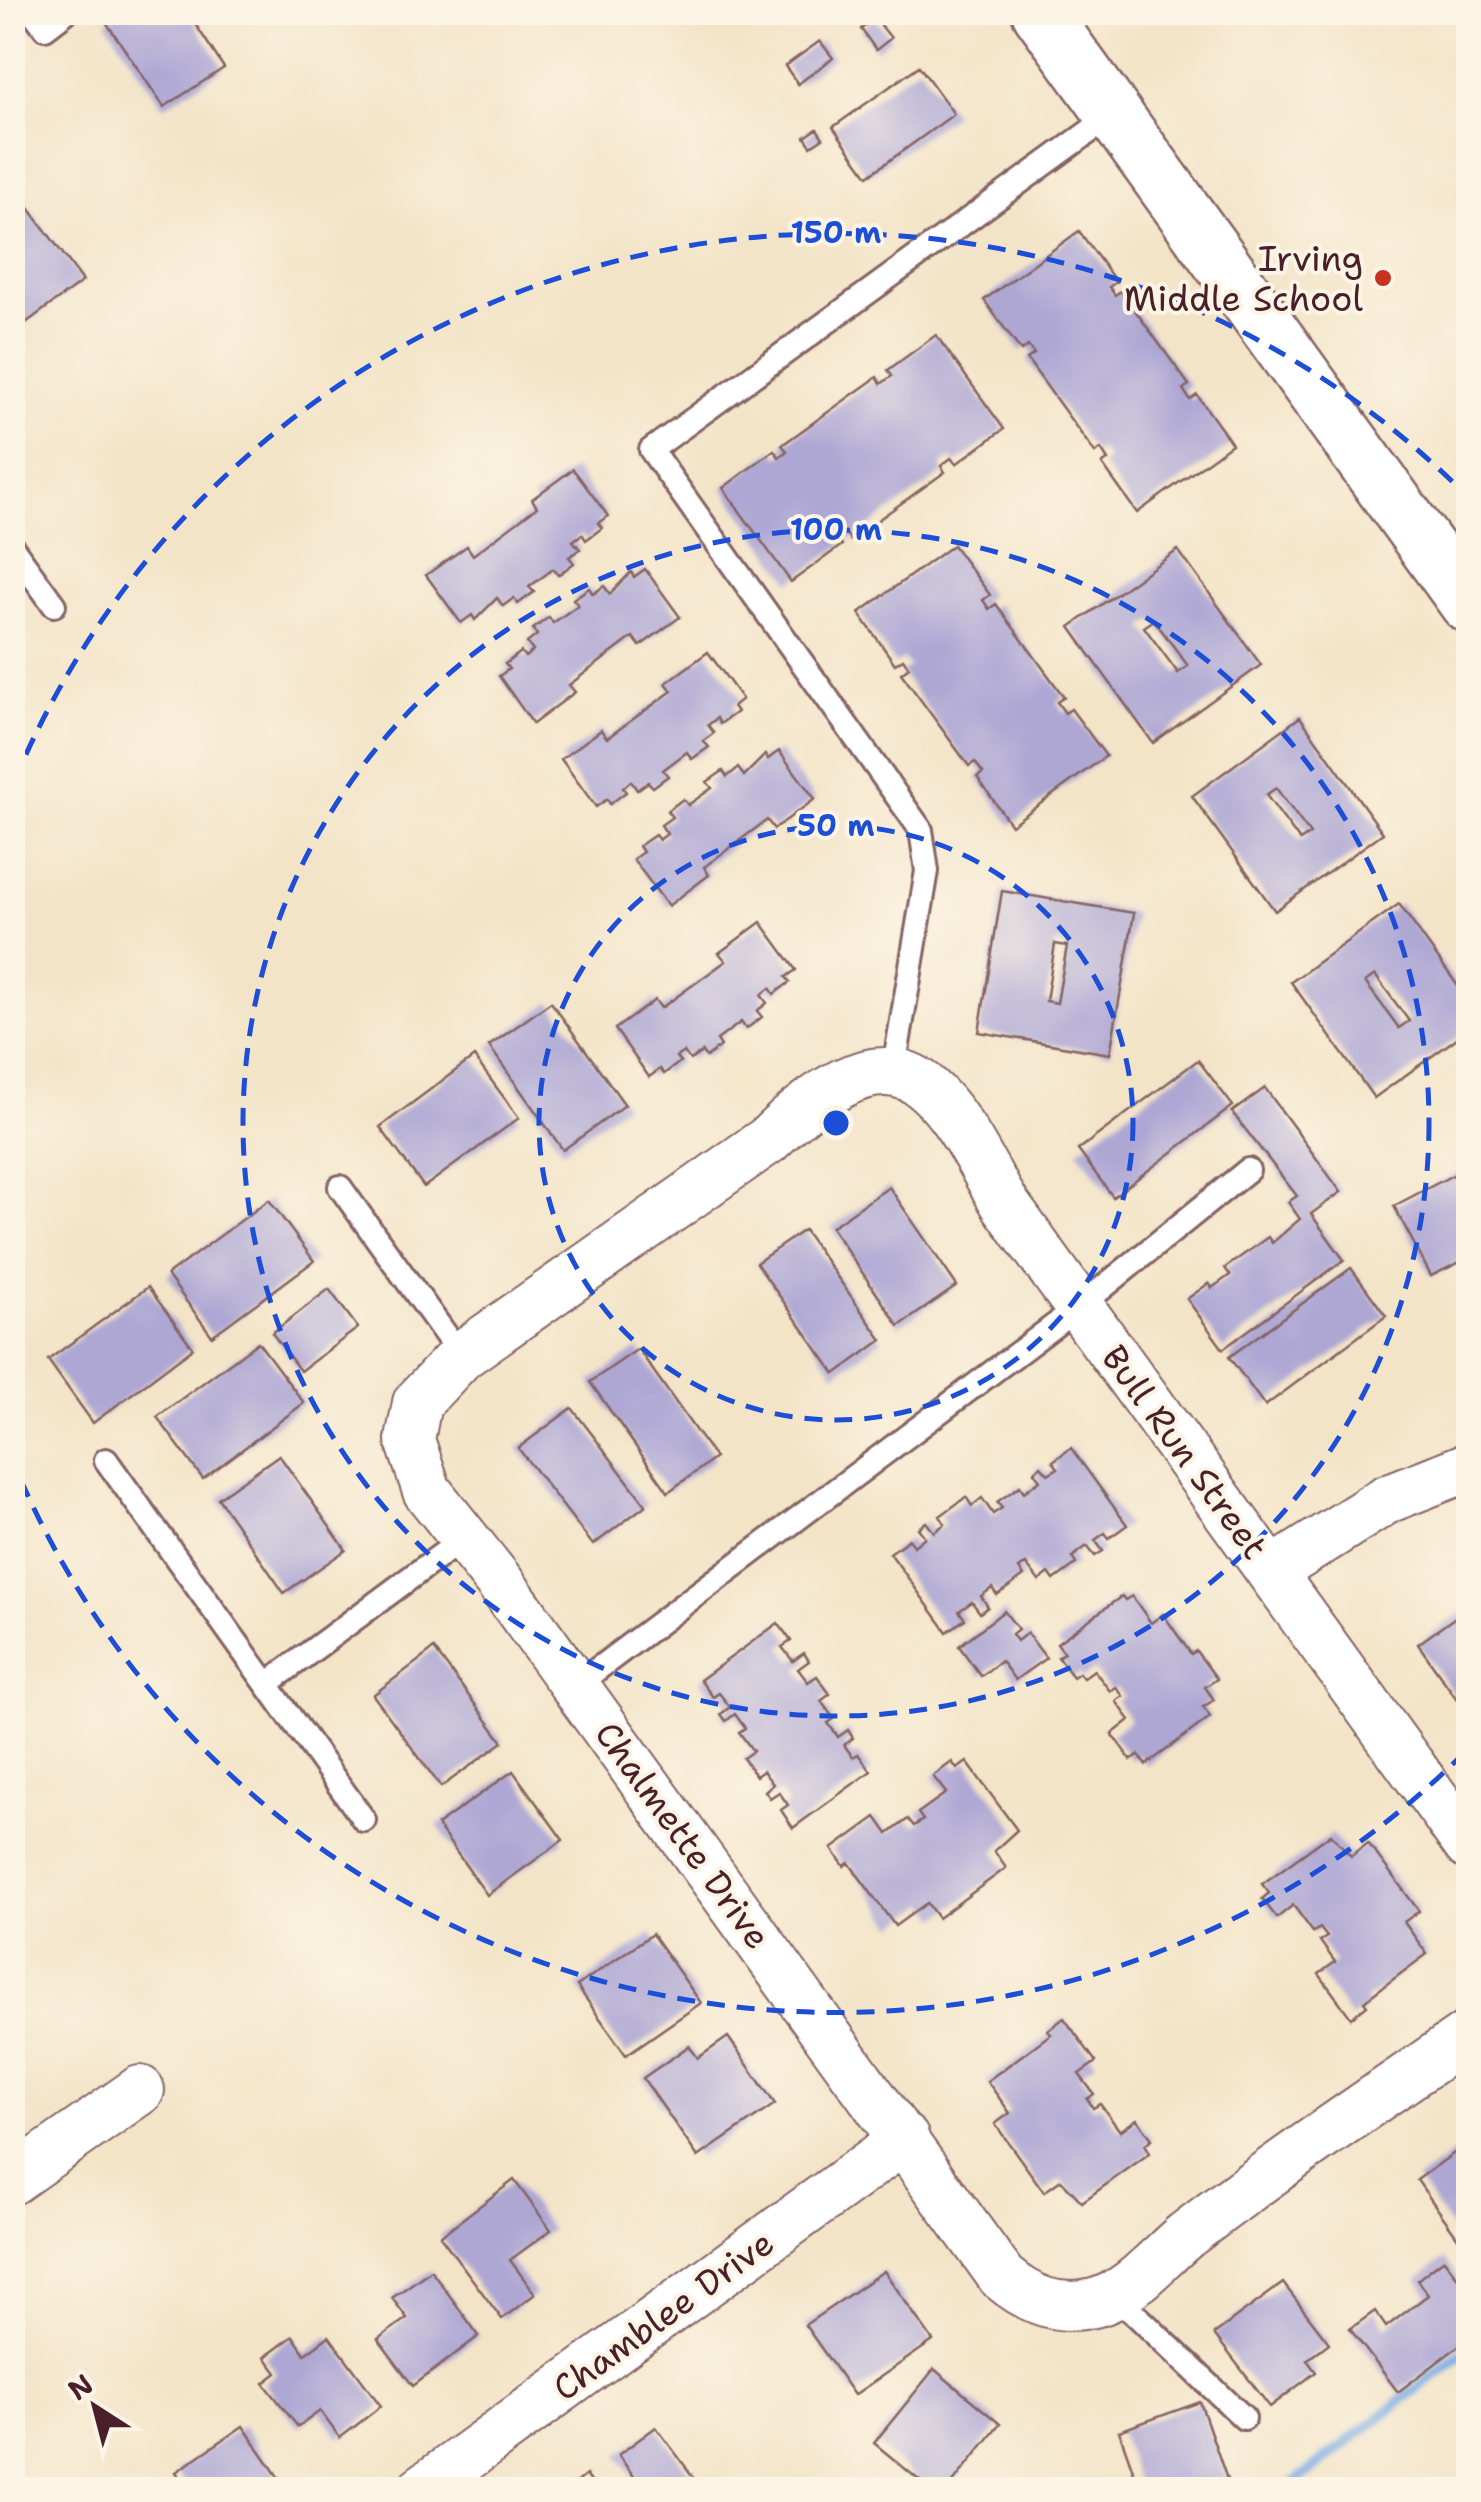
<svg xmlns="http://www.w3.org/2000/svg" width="1481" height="2502" font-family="'Shantell Sans',sans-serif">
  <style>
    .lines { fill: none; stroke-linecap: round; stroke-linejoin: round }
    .stream { stroke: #78aae4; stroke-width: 11 }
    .building { fill: #aea7d4; fill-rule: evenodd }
    .service-casing { stroke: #856462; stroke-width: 28 }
    .minor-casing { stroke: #856462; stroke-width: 52 }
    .tertiary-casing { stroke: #856462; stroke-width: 60 }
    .service { stroke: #fff; stroke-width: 22 }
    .minor { stroke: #fff; stroke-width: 48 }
    .tertiary { stroke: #fff; stroke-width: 55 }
    .ring { fill: none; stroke: #1d4ed8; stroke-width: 5; stroke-dasharray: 18 12 }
    .poi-dot { fill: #c8321e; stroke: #fcf5e5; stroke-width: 4 }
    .labels { text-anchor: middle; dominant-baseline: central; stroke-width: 8; stroke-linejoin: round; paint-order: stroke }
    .poi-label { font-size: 35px; fill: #4a1f2b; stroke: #fcf5e5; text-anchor: end }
    .street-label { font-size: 35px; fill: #4a1f2b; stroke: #fcf5e5 }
    .centre { fill: #1d4ed8; stroke: #fcf5e5; stroke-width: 5 }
    .ring-label { font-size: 30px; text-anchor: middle; font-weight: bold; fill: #1d4ed8; stroke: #fcf5e5; stroke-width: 8; stroke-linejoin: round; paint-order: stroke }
  </style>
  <rect width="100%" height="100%" fill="#fcf5e5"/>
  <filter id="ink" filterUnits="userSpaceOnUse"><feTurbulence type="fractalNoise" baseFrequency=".01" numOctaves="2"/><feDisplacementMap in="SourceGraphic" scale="20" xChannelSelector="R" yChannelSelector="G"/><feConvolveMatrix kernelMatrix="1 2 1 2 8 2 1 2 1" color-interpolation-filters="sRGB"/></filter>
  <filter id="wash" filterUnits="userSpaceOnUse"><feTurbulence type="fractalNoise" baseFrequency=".0048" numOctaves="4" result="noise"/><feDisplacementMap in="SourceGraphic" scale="40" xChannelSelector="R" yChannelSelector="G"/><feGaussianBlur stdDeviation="2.25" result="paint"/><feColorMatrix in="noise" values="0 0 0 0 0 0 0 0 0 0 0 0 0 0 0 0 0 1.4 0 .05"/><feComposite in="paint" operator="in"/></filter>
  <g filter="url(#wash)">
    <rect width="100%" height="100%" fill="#f3e4c8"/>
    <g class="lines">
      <polyline class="stream" points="1285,2490 1468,2349"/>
    </g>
    <g id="blocks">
      <g class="building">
        <polygon points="120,12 208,12 194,22 224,68 164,107 106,22"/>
        <polygon points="875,18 891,38 876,50 861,29"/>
        <polygon points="820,41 833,58 798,84 785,66"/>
        <polygon points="919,66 954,114 868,176 833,127"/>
        <polygon points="817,129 823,138 811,146 805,137"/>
        <polygon points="12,185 83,281 12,333"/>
        <polygon points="1079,231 1116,282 1109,287 1115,295 1121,291 1189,385 1183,389 1190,400 1197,395 1232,444 1137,513 1102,464 1108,460 1101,449 1095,453 1027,359 1034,354 1028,346 1021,351 984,300"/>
        <polygon points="936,335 1004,429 956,464 951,458 941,466 945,472 850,540 845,532 837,538 842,545 791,582 723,488 774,450 779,457 787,451 782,445 877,377 881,384 892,376 888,370"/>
        <polygon points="573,469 608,516 598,523 602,528 586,540 582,534 573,541 580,549 569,557 574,563 558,575 553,569 529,587 534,592 518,604 514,598 503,606 497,598 475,620 472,615 461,623 426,575 467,546 473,555 537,507 532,499"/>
        <polygon points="953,545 990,595 983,600 989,609 996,604 1064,697 1057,702 1065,713 1071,709 1106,756 1011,825 977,777 983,773 975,762 969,766 901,673 909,667 903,659 895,664 859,613"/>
        <path d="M 1178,550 L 1261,665 L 1153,743 L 1070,627 ZM 1154,620 L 1188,666 L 1178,673 L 1144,627 Z"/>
        <polygon points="645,569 680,617 640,646 633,637 569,685 575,692 533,724 499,676 509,669 505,664 521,652 525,657 533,651 527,643 537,635 533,629 549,617 553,623 578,605 573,599 589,588 593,594 604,586 610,594 631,572 634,577"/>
        <polygon points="708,652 742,699 733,706 737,712 720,724 717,718 708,725 714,733 703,741 709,747 692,759 687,752 663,770 668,776 653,787 648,782 637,790 631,781 623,788 626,792 610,804 607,799 596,807 561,759 601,730 607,738 672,691 666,683"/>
        <path d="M 1300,717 L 1383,833 L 1275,911 L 1192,796 ZM 1276,788 L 1310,834 L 1300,841 L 1266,795 Z"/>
        <polygon points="779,751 815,799 774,829 767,820 704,867 709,875 668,906 633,859 643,852 639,846 655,835 659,840 667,834 661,825 672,817 667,811 683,799 688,805 712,788 707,782 723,771 727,777 738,768 744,776 765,755 768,759"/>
        <path d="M 1002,891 L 1134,913 L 1110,1054 L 979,1032 ZM 1055,944 L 1067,946 L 1057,1003 L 1046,1001 Z"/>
        <path d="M 1399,904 L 1468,1000 L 1468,1030 L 1374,1098 L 1291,982 ZM 1375,975 L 1409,1021 L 1399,1028 L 1365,982 Z"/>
        <polygon points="761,922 796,970 786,977 790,982 774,994 770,988 761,995 767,1003 757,1011 762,1017 746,1029 741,1022 717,1040 721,1046 706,1057 702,1052 690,1060 684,1052 676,1057 680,1062 664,1074 660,1069 649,1077 615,1029 655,1000 661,1008 726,961 719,953"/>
        <polygon points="551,1002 625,1105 563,1150 489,1046"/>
        <polygon points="474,1057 519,1118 424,1187 380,1127"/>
        <polygon points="1198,1060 1233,1106 1113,1197 1078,1150"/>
        <polygon points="1265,1088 1341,1192 1311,1214 1344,1260 1223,1349 1187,1299 1209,1283 1212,1288 1230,1275 1225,1268 1268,1237 1272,1243 1300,1219 1288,1202 1297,1196 1232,1112"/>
        <polygon points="1468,1167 1468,1274 1462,1261 1431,1276 1394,1206"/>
        <polygon points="889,1187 957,1286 899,1326 831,1227"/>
        <polygon points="269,1200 314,1261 212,1336 167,1275"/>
        <polygon points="804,1230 882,1340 835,1374 756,1263"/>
        <polygon points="1351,1268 1386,1316 1265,1406 1229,1357"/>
        <polygon points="148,1287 193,1348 93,1423 48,1360"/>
        <polygon points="329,1289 358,1328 300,1371 272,1333"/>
        <polygon points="258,1342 304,1403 203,1479 157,1417"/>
        <polygon points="638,1349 715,1458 668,1492 590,1382"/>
        <polygon points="572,1408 646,1505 593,1545 518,1448"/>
        <polygon points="1071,1448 1127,1525 1109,1538 1105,1533 1095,1540 1103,1551 1095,1556 1087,1546 1072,1557 1076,1564 1054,1580 1049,1573 1039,1581 1026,1564 1019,1569 1024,1576 997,1595 992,1588 981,1596 988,1607 980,1613 972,1602 959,1611 965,1619 947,1632 890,1553 909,1539 914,1546 925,1537 918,1528 926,1522 934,1532 945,1524 940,1516 966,1497 972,1506 982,1498 993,1514 1002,1508 997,1502 1020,1486 1024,1492 1040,1480 1034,1472 1041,1466 1048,1474 1058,1468 1053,1461"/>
        <polygon points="279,1455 346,1550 284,1593 218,1498"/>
        <polygon points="1122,1596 1125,1600 1132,1596 1151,1623 1163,1614 1191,1654 1196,1651 1217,1679 1205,1687 1214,1700 1203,1707 1210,1717 1146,1765 1139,1755 1131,1760 1112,1734 1130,1720 1116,1701 1123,1696 1116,1687 1110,1691 1094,1670 1083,1678 1079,1673 1073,1677 1058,1657 1064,1652 1057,1643"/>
        <polygon points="1468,1608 1468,1715 1418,1644"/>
        <polygon points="1004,1611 1018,1629 1012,1634 1017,1641 1027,1633 1046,1658 1015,1680 1001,1661 981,1676 959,1646"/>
        <polygon points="778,1623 791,1641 782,1647 793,1661 804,1653 809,1661 798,1669 808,1682 817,1676 830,1694 821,1701 834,1719 828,1723 838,1737 848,1730 853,1738 844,1745 853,1757 858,1754 871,1771 793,1828 781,1810 788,1805 779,1792 770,1798 765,1791 773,1784 763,1771 756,1776 743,1758 753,1751 739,1732 745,1728 735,1714 726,1721 721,1714 730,1707 719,1693 713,1697 700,1680"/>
        <polygon points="434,1649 503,1742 441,1787 373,1695"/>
        <polygon points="952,1762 957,1769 967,1762 1017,1830 994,1851 1006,1868 938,1918 927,1903 895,1926 849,1863 844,1866 832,1849 876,1817 888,1834 908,1819 914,1826 923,1820 918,1813 946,1793 933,1776"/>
        <polygon points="513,1771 563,1840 487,1895 437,1825"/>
        <polygon points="1331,1834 1351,1856 1368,1843 1419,1911 1404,1922 1427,1954 1364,2001 1367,2005 1351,2018 1319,1974 1335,1962 1320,1941 1327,1937 1320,1928 1313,1932 1293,1905 1277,1918 1262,1899 1269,1893 1262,1884"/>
        <polygon points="652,1934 701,2003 626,2055 577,1986"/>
        <polygon points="1064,2018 1096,2062 1079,2074 1094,2094 1087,2099 1093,2108 1100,2104 1120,2131 1137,2119 1152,2139 1145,2144 1150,2153 1082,2202 1061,2180 1044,2192 995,2124 1010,2113 987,2081 1051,2034 1048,2030"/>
        <polygon points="728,2037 775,2104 698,2157 643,2078 689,2046 698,2058"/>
        <polygon points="1468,2143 1468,2252 1417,2180"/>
        <polygon points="514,2180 551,2230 510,2260 535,2294 502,2319 440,2236"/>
        <polygon points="1444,2259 1468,2291 1468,2339 1398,2392 1350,2329 1375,2311 1386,2327 1428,2295 1417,2280"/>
        <polygon points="431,2270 479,2336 413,2386 378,2339 407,2318 392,2298"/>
        <polygon points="884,2271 933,2341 854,2395 805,2325"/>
        <polygon points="1283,2283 1329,2343 1307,2360 1316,2372 1270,2407 1214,2334"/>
        <polygon points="293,2336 305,2354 329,2336 381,2406 340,2438 320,2411 298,2427 264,2383 277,2373 265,2357"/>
        <polygon points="934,2369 1000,2424 947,2490 931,2490 874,2443"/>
        <polygon points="1200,2402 1230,2488 1140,2490 1119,2431"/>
        <polygon points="243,2426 281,2481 268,2490 188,2490 176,2472"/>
        <polygon points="656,2427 697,2482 687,2490 644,2490 618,2455"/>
        <polygon points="586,2475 597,2490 568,2490"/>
        <polygon points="1103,2481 1104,2490 1021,2490 1021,2487"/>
      </g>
    </g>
  </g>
  <g filter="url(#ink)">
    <use href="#blocks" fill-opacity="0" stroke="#856462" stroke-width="2.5"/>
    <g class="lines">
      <defs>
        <g id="service">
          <polyline points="33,12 45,28 66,12"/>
          <polyline points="12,547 54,605"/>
          <polyline points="893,1074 927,871 921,830 651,450 1115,113"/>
          <polyline points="340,1187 461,1356"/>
          <polyline points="106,1460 364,1820"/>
          <polyline points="267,1684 464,1538"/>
          <polyline points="575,1686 1079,1307 1248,1170"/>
          <polyline points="1113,2293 1244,2418"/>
        </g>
        <g id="minor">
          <polyline points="1273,1571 1387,1499 1468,1467"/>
          <path d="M 1468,1845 L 1005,1204 C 982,1167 961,1118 928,1089 C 875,1042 805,1104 768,1140 L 461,1356 L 417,1403 L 410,1440 L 427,1491 L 501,1584 L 1002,2277 C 1029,2300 1058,2312 1094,2303 C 1129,2295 1159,2257 1186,2235 C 1277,2165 1374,2100 1468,2035"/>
          <polyline points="12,2180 140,2090"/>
          <polyline points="421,2490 905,2139"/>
        </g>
        <polyline id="tertiary" points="1040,12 1468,604"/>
      </defs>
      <use href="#service" class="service-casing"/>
      <use href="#minor" class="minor-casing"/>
      <use href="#tertiary" class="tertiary-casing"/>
      <use href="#service" class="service"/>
      <use href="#minor" class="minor"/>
      <use href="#tertiary" class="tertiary"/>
    </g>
  </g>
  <g class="ring">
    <circle cx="836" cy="1123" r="297"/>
    <circle cx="836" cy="1123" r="593"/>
    <path d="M1465 1752A890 890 0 0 1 14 1464M14 782A890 890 0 0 1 1465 494"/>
  </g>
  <circle class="poi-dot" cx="1383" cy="278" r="10"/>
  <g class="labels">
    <g class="poi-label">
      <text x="1363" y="258">Irving<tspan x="1363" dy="40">Middle School</tspan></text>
    </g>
    <g class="street-label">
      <text transform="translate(1185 1452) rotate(54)">Bull Run Street</text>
      <text transform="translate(683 1835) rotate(54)">Chalmette Drive</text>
      <text transform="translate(663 2315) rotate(-36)">Chamblee Drive</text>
    </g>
  </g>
  <circle cx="836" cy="1123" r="15" class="centre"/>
  <g class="ring-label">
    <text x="836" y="243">150 m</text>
    <text x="836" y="540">100 m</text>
    <text x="836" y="836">50 m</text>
  </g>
  <rect width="1481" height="2502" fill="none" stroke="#fcf5e5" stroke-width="50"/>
  <g transform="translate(95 2407) rotate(324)" stroke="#fcf5e5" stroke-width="8" paint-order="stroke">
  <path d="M0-8L18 38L0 25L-18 38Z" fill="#4a1f2b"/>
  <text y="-15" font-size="28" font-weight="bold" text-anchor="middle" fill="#4a1f2b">N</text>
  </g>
</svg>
